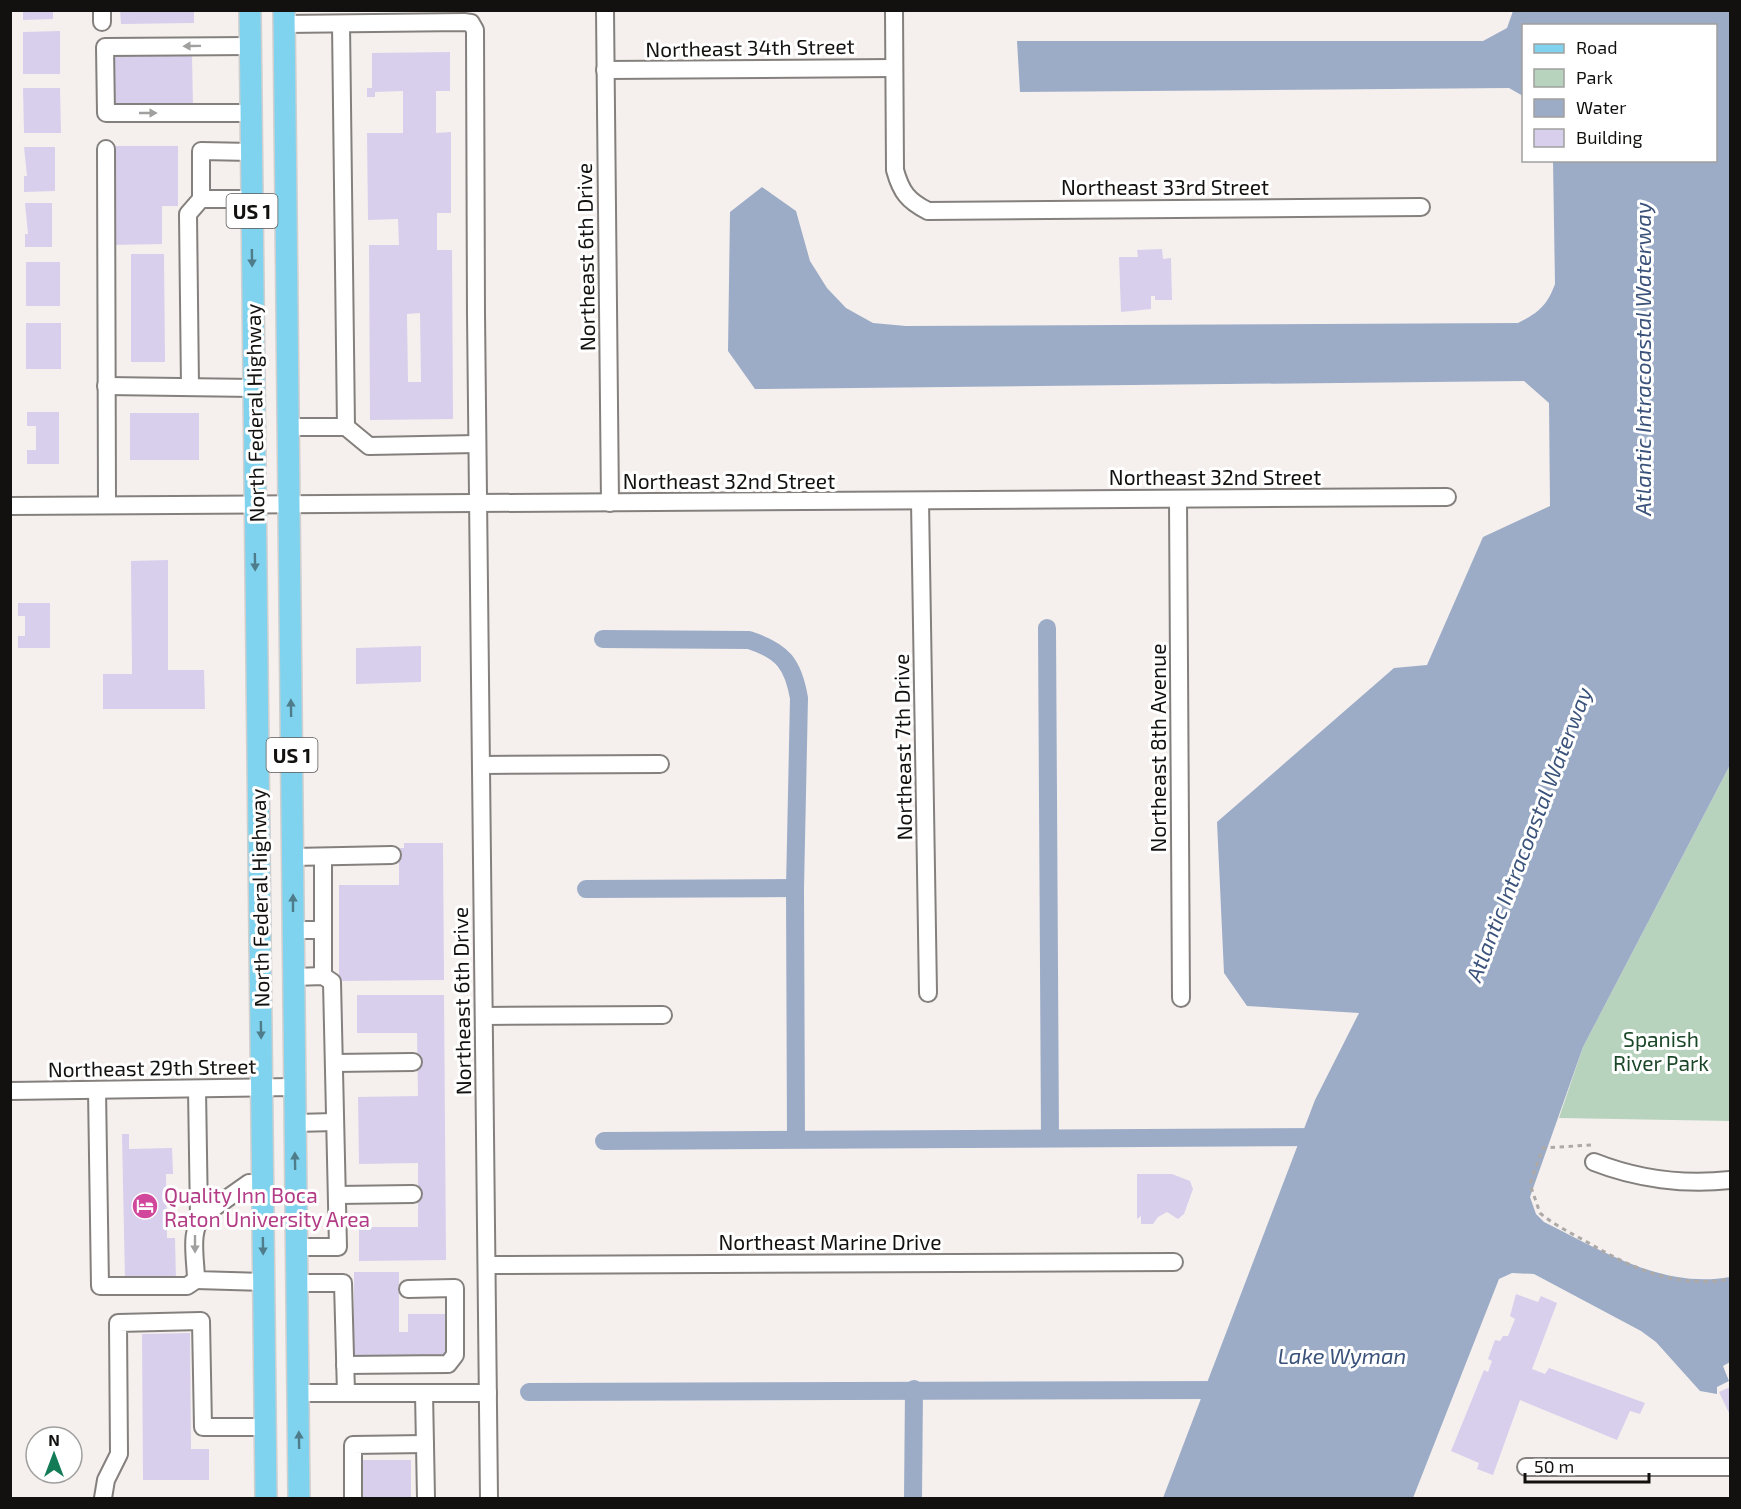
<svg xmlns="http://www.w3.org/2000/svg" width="1741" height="1509" font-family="'Exo 2',sans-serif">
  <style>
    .green { fill: #b7d3bd }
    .water { fill: #9cacc7 }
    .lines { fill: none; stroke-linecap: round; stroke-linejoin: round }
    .canal { stroke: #9cacc7; stroke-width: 18 }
    .building { fill: #d8cfed; fill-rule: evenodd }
    .minor-casing { stroke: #84807d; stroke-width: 20 }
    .major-casing { stroke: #d0cfcf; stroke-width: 24 }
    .path { stroke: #ada9a7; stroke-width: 3; stroke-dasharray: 4.5 4.5; stroke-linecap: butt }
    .minor { stroke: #fff; stroke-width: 16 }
    .major { stroke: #80d3ee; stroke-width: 21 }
    .oneway { fill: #a0a09f }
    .oneway2 { fill: #4e7c8a }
    .labels { text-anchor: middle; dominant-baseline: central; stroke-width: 6; stroke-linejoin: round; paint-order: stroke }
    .shield { fill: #fff; stroke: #595858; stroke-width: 1.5 }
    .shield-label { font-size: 20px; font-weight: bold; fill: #121110 }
    .street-label { font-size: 21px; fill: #121110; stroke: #fff }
    .park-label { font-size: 21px; fill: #1a4728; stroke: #fff }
    .hotel-label { font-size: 21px; fill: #b23c85; stroke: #fff; text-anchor: start }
    .water-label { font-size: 22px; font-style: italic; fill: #3b537b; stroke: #fff }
  </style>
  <rect width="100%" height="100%" fill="#f5f0ed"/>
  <polygon class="green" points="1730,765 1730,1121 1559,1118 1583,1047"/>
  <path class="water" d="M 1513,11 L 1730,11 L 1730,765 L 1583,1047 L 1530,1197 L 1536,1214 L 1544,1222 C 1602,1251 1663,1289 1730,1277 L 1730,1362 L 1723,1366 L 1729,1381 L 1717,1387 L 1717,1394 L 1700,1391 L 1656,1342 L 1641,1331 L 1534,1274 L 1512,1273 L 1499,1279 L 1413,1498 L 1163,1498 L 1315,1100 L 1359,1013 L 1247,1006 L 1224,973 L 1217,822 L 1394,668 L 1427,665 L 1483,537 L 1550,506 L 1549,403 L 1524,381 L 755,389 L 728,351 L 730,212 L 762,187 L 796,211 L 810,261 L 827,288 L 846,308 L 873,323 L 906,326 L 1518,323 C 1538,313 1547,306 1555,284 L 1553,161 L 1716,160 L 1716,26 L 1524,26 L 1523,96 L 1509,88 L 1020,92 L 1017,41 L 1483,41 L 1507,28 Z"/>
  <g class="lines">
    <g class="canal">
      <polyline points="1047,628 1050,1137"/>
      <path d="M 603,639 L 749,640 C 783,651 793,664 799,698 L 795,888 L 796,1139"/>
      <polyline points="586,889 795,888"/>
      <polyline points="604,1141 1325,1137"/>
      <polyline points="529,1392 1229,1390"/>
      <polyline points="913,1498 914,1389"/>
    </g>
  </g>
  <g class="building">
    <polygon points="23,10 53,10 53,19 23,20"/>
    <polygon points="120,10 194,10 194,23 121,24"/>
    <polygon points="60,31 60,74 23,74 23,32"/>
    <path d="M 450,52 L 450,91 L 436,91 L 436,133 L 451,132 L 451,213 L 437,213 L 437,250 L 452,250 L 453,419 L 370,420 L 369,245 L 399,245 L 398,219 L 368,220 L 367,133 L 403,133 L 403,91 L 375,92 L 375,97 L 367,97 L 367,88 L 372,88 L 372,53 ZM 420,313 L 421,382 L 408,382 L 407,314 Z"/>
    <polygon points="192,55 193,107 114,108 113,56"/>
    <polygon points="23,88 60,88 61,133 24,133"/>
    <polygon points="111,146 178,146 178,206 162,206 162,244 111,245"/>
    <polygon points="24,147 55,147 55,191 24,192 24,176 27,176"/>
    <polygon points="25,203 52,203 52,247 25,247 25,234 28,234"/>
    <polygon points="1162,249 1163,259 1171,258 1172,300 1155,300 1155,296 1151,296 1151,309 1121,312 1119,257 1138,257 1137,250"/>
    <polygon points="131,254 164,254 165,362 131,362"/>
    <rect x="26" y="262" width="34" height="44"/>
    <rect x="26" y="323" width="35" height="46"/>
    <polygon points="27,412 59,412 59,464 27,464 27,450 36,450 36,426 27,426"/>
    <rect x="130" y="413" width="69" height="47"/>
    <polygon points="168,560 168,670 204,670 205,709 103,709 103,674 132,674 131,561"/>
    <polygon points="18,603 50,603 50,648 18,648 18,636 25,636 25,616 18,616"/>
    <polygon points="421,646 421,682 356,684 356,648"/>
    <polygon points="404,843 443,843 444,980 339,981 339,885 399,885 399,848 404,848"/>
    <polygon points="357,995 444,995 446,1260 359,1261 359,1227 418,1227 418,1163 359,1164 358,1097 418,1096 417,1033 357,1033"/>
    <polygon points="122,1134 129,1134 129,1149 172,1148 173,1174 166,1174 167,1238 175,1238 176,1280 125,1281"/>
    <polygon points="1137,1174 1172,1174 1190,1181 1193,1189 1184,1214 1178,1219 1167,1212 1158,1217 1153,1224 1141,1224 1141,1216 1137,1219"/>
    <polygon points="354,1272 399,1272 399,1332 408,1332 408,1314 447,1314 447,1357 354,1357"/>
    <polygon points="1516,1294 1538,1302 1541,1296 1557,1303 1532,1369 1545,1374 1549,1368 1645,1403 1640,1414 1630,1411 1617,1440 1520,1400 1493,1475 1477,1469 1479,1463 1451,1451 1484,1370 1488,1372 1492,1361 1488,1359 1495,1340 1500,1341 1503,1336 1508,1336 1515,1319 1510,1316"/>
    <polygon points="190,1333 191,1449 209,1449 209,1480 143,1480 142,1334"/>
    <polygon points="1730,1387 1730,1412 1729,1413 1719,1392"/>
    <rect x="362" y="1460" width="49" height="38"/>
  </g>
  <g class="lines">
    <defs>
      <g id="minor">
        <polyline points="102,10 102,22"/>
        <polyline points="605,10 610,503"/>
        <path d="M 894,10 L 895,170 C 901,192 908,201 928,211 L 1421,207"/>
        <polyline points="284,24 464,22 471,23 475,30 476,314 489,1498"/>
        <polyline points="341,24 346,427"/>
        <polyline points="251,46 105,47 106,113 251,113"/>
        <polyline points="605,70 894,68"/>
        <polyline points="106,149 107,505"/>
        <polyline points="201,199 201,151 252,152"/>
        <polyline points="106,386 254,388"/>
        <polyline points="190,387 188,214 201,199 252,199"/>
        <polyline points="288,427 346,427 369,446 477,444"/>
        <polyline points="1178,499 1181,998"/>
        <polyline points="920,501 928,993"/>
        <polyline points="10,506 1447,497"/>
        <polyline points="481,765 660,764"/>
        <polyline points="293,857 392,855"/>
        <polyline points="293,930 322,930"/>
        <polyline points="323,976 323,857"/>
        <polyline points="294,977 323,976 332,982 338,1247 296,1247"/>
        <polyline points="484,1016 663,1015"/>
        <polyline points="334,1063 413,1062"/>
        <polyline points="197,1089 199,1218"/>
        <polyline points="97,1090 100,1286 187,1286 196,1280"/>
        <polyline points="10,1091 295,1087"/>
        <polyline points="295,1123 335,1122"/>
        <path d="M 1594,1162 C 1637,1179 1685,1185 1730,1180"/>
        <path d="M 263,1184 L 249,1183 L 205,1214 C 188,1228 196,1260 196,1280 L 264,1282"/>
        <polyline points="337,1195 413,1194"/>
        <polyline points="487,1265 1174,1262"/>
        <polyline points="297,1283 343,1283 346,1393"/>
        <polyline points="345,1365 448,1364 455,1355 455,1288 408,1289"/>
        <polyline points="298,1393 488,1393"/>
        <polyline points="424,1393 426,1498"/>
        <polyline points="1526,1467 1730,1467"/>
        <polyline points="353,1497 353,1445 425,1444"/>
        <polyline points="103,1498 106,1480 119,1454 118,1323 201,1321 203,1427 265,1427"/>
      </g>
      <g id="major">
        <polyline points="250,10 266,1498"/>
        <polyline points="284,10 299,1498"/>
      </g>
    </defs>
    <use href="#minor" class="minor-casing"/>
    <use href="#major" class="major-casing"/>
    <path class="path" d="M 1591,1145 L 1543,1148 L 1530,1184 L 1540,1213 C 1554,1225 1571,1233 1587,1242 C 1633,1269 1677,1289 1730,1279"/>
    <use href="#minor" class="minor"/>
    <use href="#major" class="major"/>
  </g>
  <defs><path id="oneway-solid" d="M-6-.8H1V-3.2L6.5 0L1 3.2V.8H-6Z" transform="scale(1.5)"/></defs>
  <g class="oneway">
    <use href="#oneway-solid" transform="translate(192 46) rotate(179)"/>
    <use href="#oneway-solid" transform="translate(148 113)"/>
    <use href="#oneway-solid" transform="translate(195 1244) rotate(90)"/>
  </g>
  <g class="oneway2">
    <use href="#oneway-solid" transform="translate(252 258) rotate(89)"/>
    <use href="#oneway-solid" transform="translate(255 562) rotate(89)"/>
    <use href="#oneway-solid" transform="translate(291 708) rotate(-91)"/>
    <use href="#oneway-solid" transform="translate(293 903) rotate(-90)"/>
    <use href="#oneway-solid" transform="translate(261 1030) rotate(89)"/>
    <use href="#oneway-solid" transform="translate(295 1161) rotate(-91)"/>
    <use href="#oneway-solid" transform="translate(263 1246) rotate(89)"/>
    <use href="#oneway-solid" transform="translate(299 1440) rotate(-91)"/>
  </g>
  <defs>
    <symbol id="hotel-disc" viewBox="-11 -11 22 22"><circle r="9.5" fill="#d1479c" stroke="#fff"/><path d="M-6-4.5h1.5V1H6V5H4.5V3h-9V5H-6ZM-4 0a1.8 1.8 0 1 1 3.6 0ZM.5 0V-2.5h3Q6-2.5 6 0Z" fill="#fff"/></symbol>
  </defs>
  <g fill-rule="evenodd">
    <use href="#hotel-disc" x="130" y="1191" width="30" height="30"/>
  </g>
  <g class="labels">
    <g class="shield">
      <rect x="226.5" y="194" width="51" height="34" rx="4.5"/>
      <rect x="266.5" y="738" width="51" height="34" rx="4.5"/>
    </g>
    <g class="shield-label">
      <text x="252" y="211">US 1</text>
      <text x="292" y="755">US 1</text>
    </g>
    <g class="street-label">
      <text transform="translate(750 47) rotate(-1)">Northeast 34th Street</text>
      <text x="1165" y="186">Northeast 33rd Street</text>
      <text transform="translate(585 257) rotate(-91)">Northeast 6th Drive</text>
      <text transform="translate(254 413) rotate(-91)">North Federal Highway</text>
      <text x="1215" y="476">Northeast 32nd Street</text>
      <text x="729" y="480">Northeast 32nd Street</text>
      <text transform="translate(902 747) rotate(-91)">Northeast 7th Drive</text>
      <text transform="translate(1157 748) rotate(-90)">Northeast 8th Avenue</text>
      <text transform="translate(259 898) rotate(-91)">North Federal Highway</text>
      <text transform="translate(461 1001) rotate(-91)">Northeast 6th Drive</text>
      <text transform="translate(152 1067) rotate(-1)">Northeast 29th Street</text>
      <text x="830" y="1241">Northeast Marine Drive</text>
    </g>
    <g class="park-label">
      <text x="1661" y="1038">Spanish<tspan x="1661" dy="24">River Park</tspan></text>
    </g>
    <g class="hotel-label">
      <text x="164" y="1194">Quality Inn Boca<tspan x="164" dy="24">Raton University Area</tspan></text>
    </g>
    <g class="water-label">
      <text transform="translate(1642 359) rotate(-90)">Atlantic Intracoastal Waterway</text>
      <text transform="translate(1528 834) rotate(-69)">Atlantic Intracoastal Waterway</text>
      <text x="1342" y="1355">Lake Wyman</text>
    </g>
  </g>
  <rect width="1741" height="1509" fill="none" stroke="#121110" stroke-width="24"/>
  <rect x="1522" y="24" width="195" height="138" fill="#ffffff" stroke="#a0a09f" stroke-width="1.5"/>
  <rect x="1534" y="44" width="30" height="9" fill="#80d3ee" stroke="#a0a09f" stroke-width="1.5"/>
  <text x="1576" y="54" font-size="18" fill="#121110">Road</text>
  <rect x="1534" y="69" width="30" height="18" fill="#b7d3bd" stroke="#a0a09f" stroke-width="1.5"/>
  <text x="1576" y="84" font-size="18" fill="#121110">Park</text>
  <rect x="1534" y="99" width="30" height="18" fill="#9cacc7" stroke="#a0a09f" stroke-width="1.5"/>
  <text x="1576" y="114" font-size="18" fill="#121110">Water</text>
  <rect x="1534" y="129" width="30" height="18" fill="#d8cfed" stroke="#a0a09f" stroke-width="1.5"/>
  <text x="1576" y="144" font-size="18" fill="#121110">Building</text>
  <g transform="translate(54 1455)"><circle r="28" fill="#ffffff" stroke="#a0a09f" stroke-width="1.5"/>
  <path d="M0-4.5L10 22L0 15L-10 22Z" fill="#137c56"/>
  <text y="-9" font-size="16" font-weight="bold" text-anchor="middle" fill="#121110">N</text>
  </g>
  <path d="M1525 1473v9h124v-9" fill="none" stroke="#121110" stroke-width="3"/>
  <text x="1534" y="1473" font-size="18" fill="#121110" stroke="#ffffff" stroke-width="4.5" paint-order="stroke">50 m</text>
</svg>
